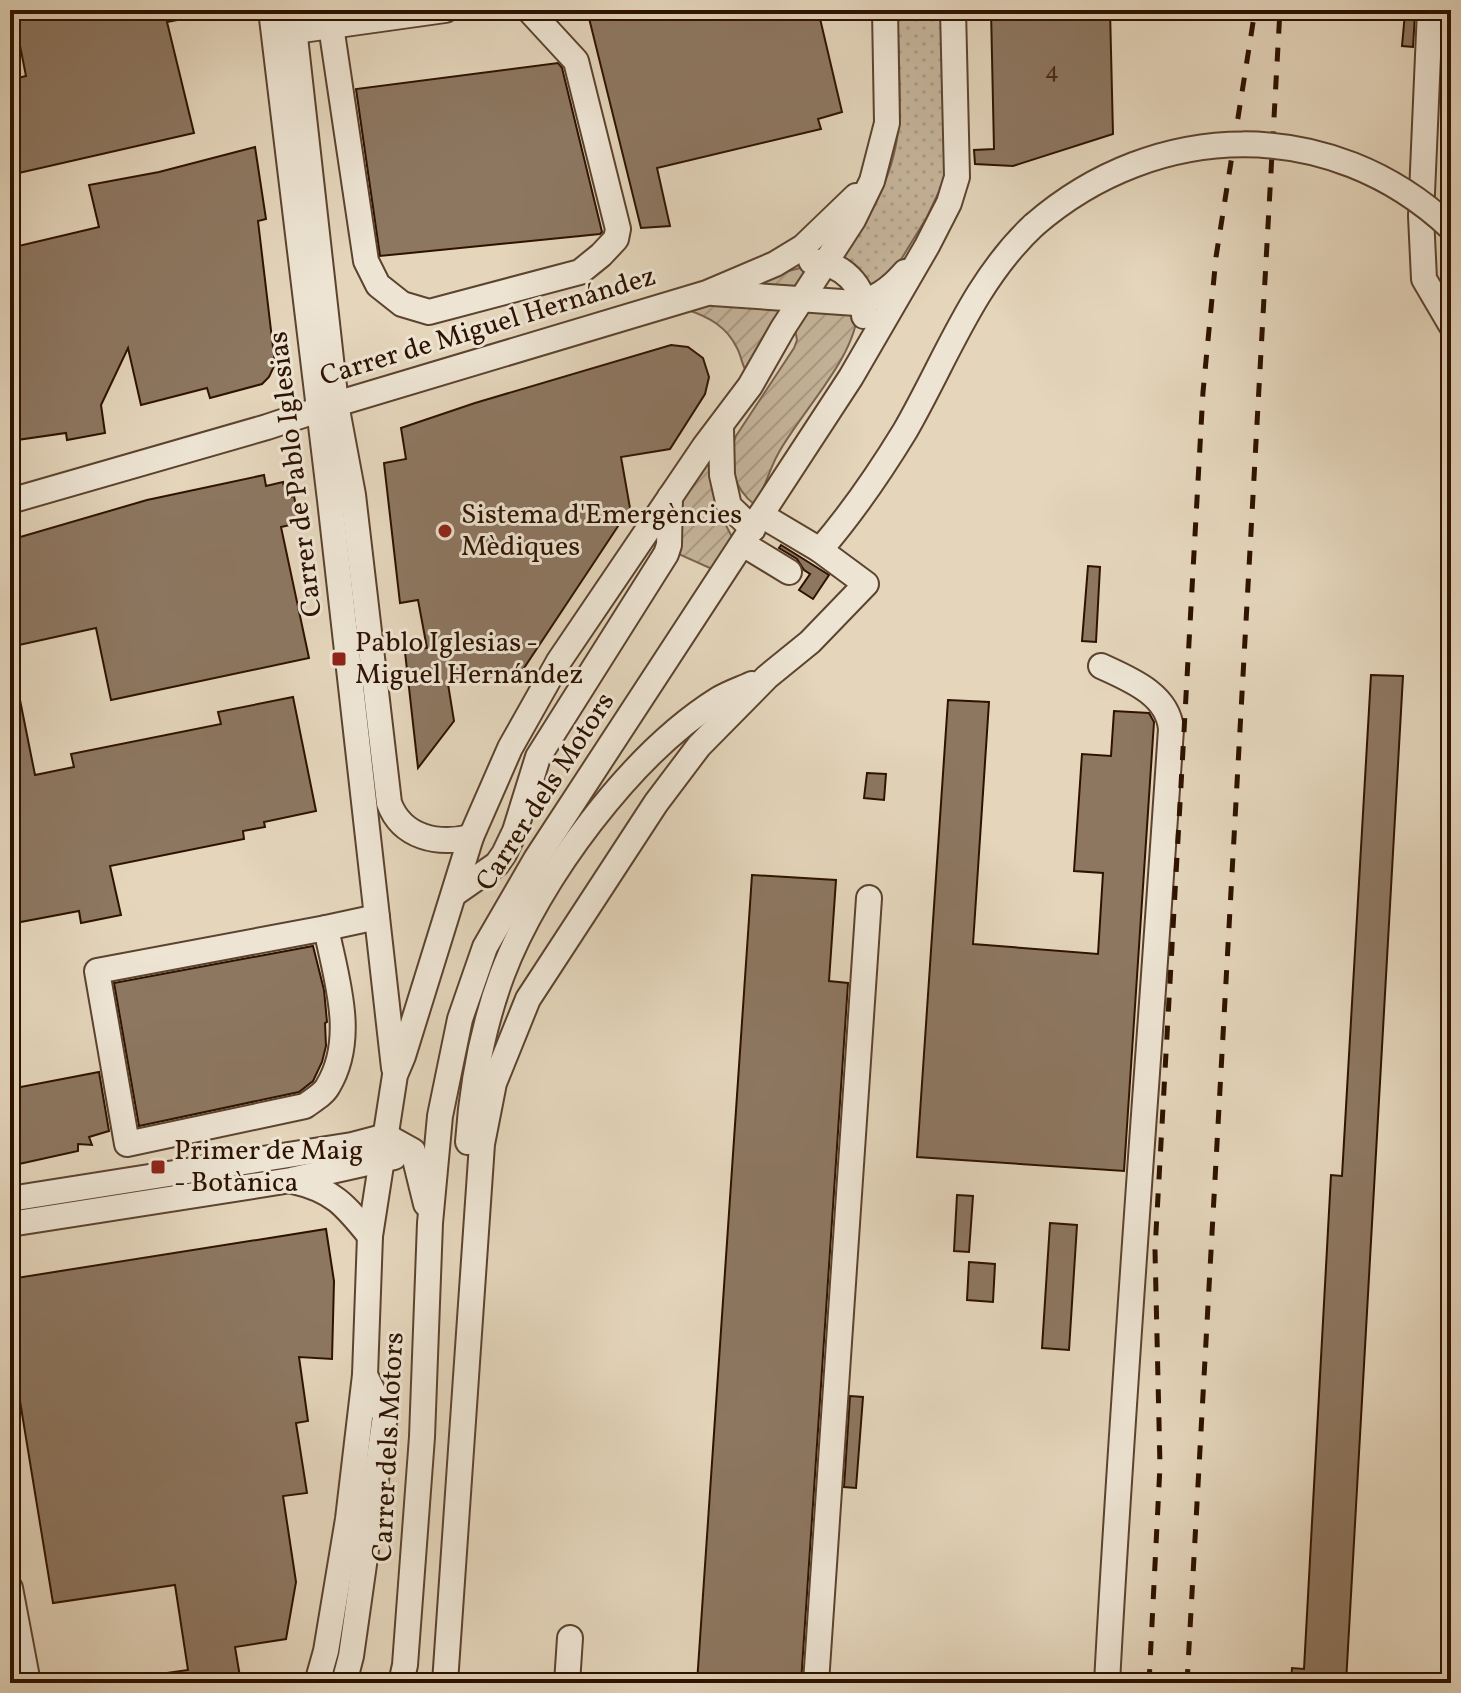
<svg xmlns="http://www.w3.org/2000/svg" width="1461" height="1693" font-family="Vollkorn,serif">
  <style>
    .grass { fill: url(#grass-dots); stroke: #7a634e; stroke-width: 2 }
    .garden { fill: url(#garden-furrows); stroke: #7a634e; stroke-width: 2 }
    .building { fill: #8d7761; stroke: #2e1200; stroke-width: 2 }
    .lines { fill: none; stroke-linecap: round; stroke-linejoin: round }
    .minor-casing { stroke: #5c432f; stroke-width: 28 }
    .minor { stroke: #ede4d3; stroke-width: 24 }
    .rail { stroke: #2e1200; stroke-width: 5; stroke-dasharray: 14 14; stroke-linecap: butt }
    .minor-bridge-casing { stroke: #5c432f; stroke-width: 28; stroke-linecap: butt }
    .minor-bridge { stroke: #ede4d3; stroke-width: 24 }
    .poi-dot { fill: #8f2418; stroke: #ede4d3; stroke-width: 3 }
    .labels { text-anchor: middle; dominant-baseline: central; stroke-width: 6; stroke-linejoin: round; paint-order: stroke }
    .number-label { font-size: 24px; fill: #462b18 }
    .street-label { font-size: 28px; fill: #2e1200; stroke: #ede4d3 }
    .poi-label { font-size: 28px; fill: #2e1200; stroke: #ede4d3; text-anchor: start }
  </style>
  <defs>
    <pattern id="grass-dots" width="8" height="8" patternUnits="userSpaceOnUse" patternTransform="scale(2)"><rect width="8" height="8" fill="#c5b49b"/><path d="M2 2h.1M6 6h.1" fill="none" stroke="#aa9a84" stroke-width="1.8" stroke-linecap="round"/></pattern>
    <pattern id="garden-furrows" width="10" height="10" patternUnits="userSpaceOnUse" patternTransform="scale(2)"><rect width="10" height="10" fill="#c5b49b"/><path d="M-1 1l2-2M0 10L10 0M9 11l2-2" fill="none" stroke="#aa9a84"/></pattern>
  </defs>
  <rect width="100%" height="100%" fill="#e4d5bb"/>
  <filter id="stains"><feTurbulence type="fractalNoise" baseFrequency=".0025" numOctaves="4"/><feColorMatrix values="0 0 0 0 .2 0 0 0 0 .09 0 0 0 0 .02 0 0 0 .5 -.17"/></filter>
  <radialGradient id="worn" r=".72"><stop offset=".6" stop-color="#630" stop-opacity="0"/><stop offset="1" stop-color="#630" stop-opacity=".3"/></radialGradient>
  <path class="grass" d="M 897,10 L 943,10 L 946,166 L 943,183 L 927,217 L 894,271 L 868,292 L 840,262 C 869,219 896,174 899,121 C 901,84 898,47 897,10 Z"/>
  <g class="garden">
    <polygon points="808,266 797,293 734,285"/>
    <path d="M 710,303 L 787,305 L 746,371 C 742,365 741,355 737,348 C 727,327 709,317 688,310 Z"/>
    <path d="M 811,307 L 858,309 C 856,358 802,410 778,454 C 769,470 765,488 755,505 C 734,489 725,460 736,436 L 794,348 L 797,340 L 795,329 Z"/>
    <path d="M 711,458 C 712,488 717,511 732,537 L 712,569 L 674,552 L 683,500 Z"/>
  </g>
  <g class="building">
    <polygon points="13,10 192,10 193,17 167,22 194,133 10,175 10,80 26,76"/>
    <polygon points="587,10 818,10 842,112 818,119 821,129 657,168 670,226 641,228"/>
    <polygon points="991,10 1110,10 1113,134 1013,166 975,164 974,150 994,149"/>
    <polygon points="1405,13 1415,13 1413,47 1402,46"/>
    <polygon points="558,63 562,68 602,232 600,234 380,256 356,89"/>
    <polygon points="255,147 266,219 258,221 275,364 269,377 262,384 210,398 207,388 141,405 128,348 101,405 105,433 67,440 66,433 10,441 10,248 99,227 89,185 159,172"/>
    <polygon points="671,345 688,347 703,358 709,377 705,394 670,449 621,457 630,508 593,564 522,671 448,684 454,721 418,768 405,652 427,648 418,600 400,603 384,463 406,459 401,428 475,403"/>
    <polygon points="264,475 266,486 283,482 285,493 290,492 290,497 294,496 299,523 281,527 309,658 111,700 96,628 10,647 10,594 20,593 10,540 147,500"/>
    <polygon points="781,545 829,575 813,599 799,590 810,574 804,570 797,559 779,548"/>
    <polygon points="1088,566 1100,567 1096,642 1082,641"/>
    <polygon points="1371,675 1403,676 1346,1683 1291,1683 1292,1668 1304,1669 1331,1175 1342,1176"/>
    <polygon points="17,685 35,775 74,767 71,754 221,724 218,712 293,697 316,811 264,822 265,827 243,831 244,839 110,866 121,915 81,923 79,911 10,924 10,686"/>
    <polygon points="948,700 989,702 973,944 1098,954 1103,873 1074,871 1082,754 1111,756 1114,711 1149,713 1154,722 1124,1171 917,1157"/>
    <polygon points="867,773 886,774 884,800 864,798"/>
    <polygon points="752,875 836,880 829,981 848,983 801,1683 697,1683"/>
    <polygon points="313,946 324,990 327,1022 325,1023 326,1046 322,1062 313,1081 299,1092 139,1126 114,983"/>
    <polygon points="99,1072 109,1131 89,1137 92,1145 78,1144 78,1151 10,1166 10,1089"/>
    <polygon points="957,1195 973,1196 969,1252 954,1251"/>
    <polygon points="1050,1223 1077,1225 1069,1350 1042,1348"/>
    <polygon points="326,1229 334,1281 332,1359 299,1357 308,1421 296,1423 307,1493 283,1496 296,1582 286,1639 235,1647 241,1683 153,1683 152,1675 188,1670 175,1585 53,1603 19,1395 10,1396 10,1279"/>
    <polygon points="969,1262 995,1264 993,1302 967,1300"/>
    <polygon points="850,1396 863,1397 856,1488 844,1487"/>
  </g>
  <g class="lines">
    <defs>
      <g id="minor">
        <polyline points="271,10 330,500 394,1068"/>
        <path d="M 292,10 L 336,404 L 353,495 L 389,803 C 402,838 438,845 471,837"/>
        <polyline points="1430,10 1421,216 1424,279 1451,325"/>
        <polyline points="331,26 366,261 378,285 402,304 429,312 580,272 601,255 616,239 618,229 576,61 529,10"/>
        <polyline points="295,31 445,10"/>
        <path d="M 811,261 C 842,263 866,285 864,316"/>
        <path d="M 713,293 L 856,303 C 876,300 893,286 905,272"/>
        <polyline points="721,428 722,475 729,506 753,529"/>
        <polyline points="10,501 267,427 336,404 707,293 775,264 803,247 856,196"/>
        <path d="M 761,515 L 820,550 C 852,513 880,472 905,431 C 946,360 973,282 1034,225"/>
        <polyline points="743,544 789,572"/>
        <path d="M 1101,666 C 1129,679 1168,694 1171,729 C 1150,1047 1124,1365 1107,1683"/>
        <polyline points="454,894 497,864 504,854 515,831 538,757 666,554 669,545 670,497"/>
        <path d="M 326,928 C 336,978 357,1038 328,1086 C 324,1094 313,1100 305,1106 L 127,1144 L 97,971 Z"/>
        <polyline points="326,928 377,917"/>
        <path d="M 468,1142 C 472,1084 482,1029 502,975 C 538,879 632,753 719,699 C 729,693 741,689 752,684"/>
        <path d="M 293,1181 C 333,1190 345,1205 370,1236"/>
        <polyline points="10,1199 352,1145 386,1136 413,1151 426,1204"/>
        <polyline points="10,1224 291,1180 394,1157"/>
        <polyline points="10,1588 28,1683"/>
        <polyline points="317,1683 326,1651 348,1519 365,1375 370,1236 395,1075 403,1056 471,837 510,748 559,661 704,447 750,386 783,328 853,220 872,181 887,123 885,10"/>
        <polyline points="344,1683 351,1656 385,1416 365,1375"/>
        <polyline points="401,1683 405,1665 422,1437 430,1223 440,1116 460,1019 485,947 536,859 851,377 927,246 949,203 957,177 953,10"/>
        <polyline points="445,1683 482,1144 494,1083 528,999 656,803 699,746 767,677 810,642 866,584 820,550"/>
        <polyline points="567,1683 570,1638"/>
        <polyline points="816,1683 869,898"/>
      </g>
    </defs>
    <use href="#minor" class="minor-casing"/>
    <use href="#minor" class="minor"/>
    <g class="rail">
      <polyline points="1149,1683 1160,1466 1155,1250 1203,392 1216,257 1255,10"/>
      <polyline points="1187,1683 1280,10"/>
    </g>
    <defs>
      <path id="minor-bridge" d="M 1034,225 C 1156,119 1331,115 1451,228"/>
    </defs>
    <use href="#minor-bridge" class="minor-bridge-casing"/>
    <use href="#minor-bridge" class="minor-bridge"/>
  </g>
  <g class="poi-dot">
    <circle cx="445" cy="531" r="8"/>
    <rect x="331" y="651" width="16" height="16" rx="4"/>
    <rect x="150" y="1159" width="16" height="16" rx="4"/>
  </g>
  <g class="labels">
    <g class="number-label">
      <text x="1052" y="72">4</text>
    </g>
    <g class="street-label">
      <text transform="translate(488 327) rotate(-17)">Carrer de Miguel Hernández</text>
      <text transform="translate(296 474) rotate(-97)">Carrer de Pablo Iglesias</text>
      <text transform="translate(546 792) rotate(-57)">Carrer dels Motors</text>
      <text transform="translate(389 1447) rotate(-87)">Carrer dels Motors</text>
    </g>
    <g class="poi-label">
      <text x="461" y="515">Sistema d'Emergències<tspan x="461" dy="32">Mèdiques</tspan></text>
      <text x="355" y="643">Pablo Iglesias -<tspan x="355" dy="32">Miguel Hernández</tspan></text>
      <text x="174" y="1151">Primer de Maig<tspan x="174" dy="32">- Botànica</tspan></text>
    </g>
  </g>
  <rect width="1461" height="1693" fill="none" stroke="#e4d5bb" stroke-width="40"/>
  <rect x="12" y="12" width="1437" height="1669" fill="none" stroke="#2e1200" stroke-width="4"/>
  <rect x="20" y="20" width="1421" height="1653" fill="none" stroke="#2e1200" stroke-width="2"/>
  <rect width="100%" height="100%" filter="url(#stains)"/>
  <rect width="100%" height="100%" fill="url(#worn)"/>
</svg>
